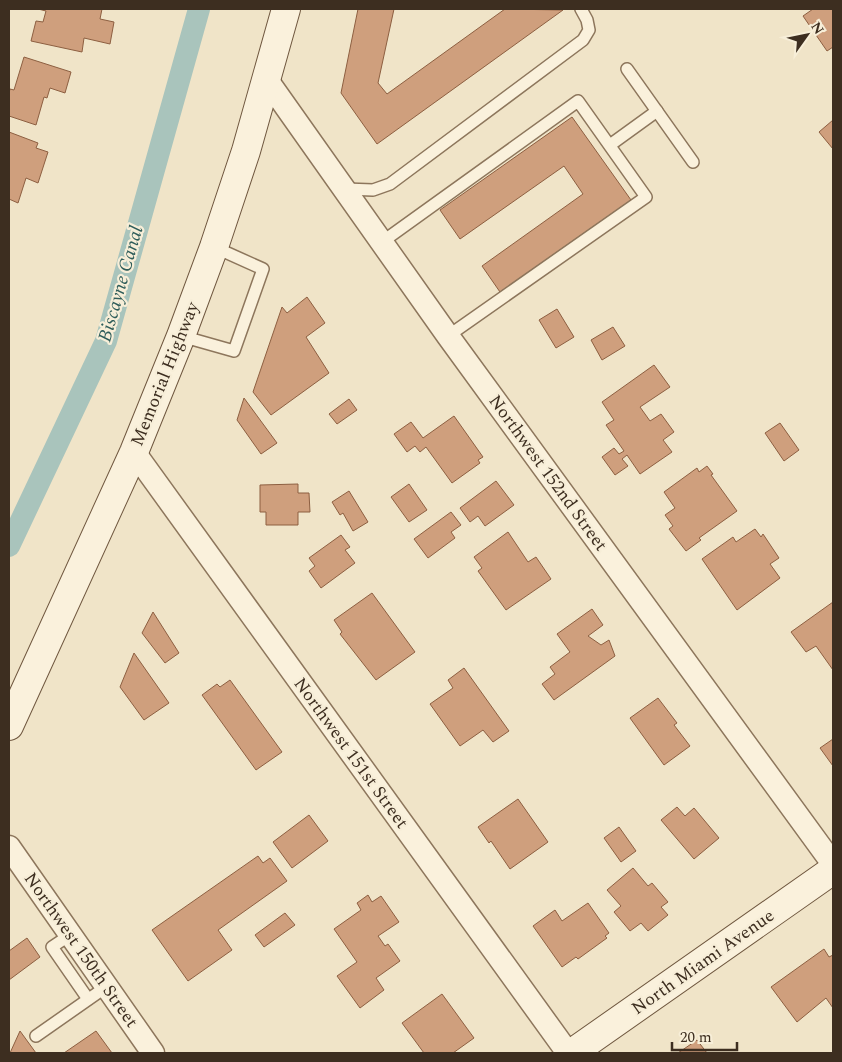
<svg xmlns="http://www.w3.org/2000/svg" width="842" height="1062" font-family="Spectral,serif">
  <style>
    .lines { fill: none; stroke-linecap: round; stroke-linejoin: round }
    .canal { stroke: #a9c4bc; stroke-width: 22 }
    .building { fill: #cf9f7d; stroke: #8d5f41 }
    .lane-casing { stroke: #8d765c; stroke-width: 14 }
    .street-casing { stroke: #8d765c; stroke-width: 25 }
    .secondary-casing { stroke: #6f573f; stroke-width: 30 }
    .lane { stroke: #faf1dc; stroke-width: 11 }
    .street { stroke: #faf1dc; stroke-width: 22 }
    .secondary { stroke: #faf1dc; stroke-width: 28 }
    .labels { text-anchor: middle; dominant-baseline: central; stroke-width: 4.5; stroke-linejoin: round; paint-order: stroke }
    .street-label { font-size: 18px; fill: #3d2e20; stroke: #f7eed8 }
    .water-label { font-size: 19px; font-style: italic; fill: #2f5d5a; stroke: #f7eed8 }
  </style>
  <rect width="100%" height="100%" fill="#f0e4c8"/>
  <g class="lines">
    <polyline class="canal" points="9,546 106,341 199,9"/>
  </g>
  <g class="building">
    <polygon points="38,9 102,9 100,19 114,22 110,44 84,38 82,52 31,41 36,21 43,22 46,11"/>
    <polygon points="358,9 394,9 378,83 387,94 505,9 563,10 377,144 341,93"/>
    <polygon points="813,9 833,9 833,47 827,51 803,16"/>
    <polygon points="24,57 71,72 65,93 50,88 47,98 44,97 36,125 9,116 9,93 10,89 14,90"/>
    <polygon points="572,117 631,200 500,292 482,266 583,194 564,166 460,239 440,210"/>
    <polygon points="833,120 833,149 819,132"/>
    <polygon points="9,132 38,143 36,148 48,152 38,183 26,178 18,203 9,199"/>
    <polygon points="307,297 325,323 306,337 329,373 271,415 253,392 282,307 287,313"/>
    <polygon points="557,309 574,337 556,348 539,320"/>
    <polygon points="613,327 625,346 602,360 591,340"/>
    <polygon points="654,365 670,387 640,407 650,421 661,414 674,432 663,440 672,452 640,474 627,455 622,459 628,466 615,475 602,457 614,448 619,454 624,451 606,425 614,420 602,402"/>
    <polygon points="244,398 277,443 261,454 237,420"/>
    <polygon points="349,399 357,410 337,424 329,414"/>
    <polygon points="454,416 483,457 478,460 480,463 452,483 426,447 420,452 415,446 407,452 394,434 411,422 423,438"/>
    <polygon points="780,423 799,450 784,461 765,433"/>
    <polygon points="707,466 713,474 711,475 737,511 699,538 701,540 686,551 669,529 673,526 665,515 675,508 664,492 697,468 699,472"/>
    <polygon points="496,481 514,505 485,526 478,516 470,522 460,508"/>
    <polygon points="298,484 298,493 309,493 310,512 298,512 298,525 266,525 266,512 260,512 260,485"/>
    <polygon points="409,484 427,510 409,522 391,497"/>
    <polygon points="349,491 368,522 353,531 343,513 340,515 332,502"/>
    <polygon points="451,512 461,525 451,532 455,538 428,558 414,539"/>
    <polygon points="755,529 761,537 763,534 779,558 770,564 780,578 737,610 702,559 733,537 736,542"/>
    <polygon points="508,532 528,562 536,557 551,579 506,610 478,571 482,568 474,557"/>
    <polygon points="341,535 350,547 345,550 355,563 321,588 309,571 315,566 309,558"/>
    <polygon points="372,593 415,652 376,680 340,634 342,632 334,620"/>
    <polygon points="833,602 833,670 816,646 806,652 791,632"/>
    <polygon points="592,609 603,625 588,636 601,645 609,640 615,656 554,700 542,684 555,674 550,667 570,652 557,634"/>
    <polygon points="153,612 179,653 165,663 142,633"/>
    <polygon points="134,653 169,703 144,720 120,687"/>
    <polygon points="464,668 509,731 493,742 483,730 460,746 430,704 453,688 448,680"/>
    <polygon points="230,680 282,752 256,770 202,695 217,684 220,687"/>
    <polygon points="658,698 677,723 674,725 690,746 664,765 630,718"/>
    <polygon points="833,739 833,766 820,748"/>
    <polygon points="518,799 548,842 510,869 491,841 489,843 478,827"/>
    <polygon points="677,807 685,816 694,808 719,838 694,859 661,820"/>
    <polygon points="309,815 328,841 292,868 273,842"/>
    <polygon points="619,827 636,851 621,862 604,838"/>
    <polygon points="258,856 263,863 270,858 287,881 218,930 232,950 188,981 152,930"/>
    <polygon points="633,868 648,886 652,883 668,902 661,907 668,915 648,931 641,923 630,931 614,912 621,906 607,890"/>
    <polygon points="368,895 372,902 381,896 399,922 378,936 385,946 388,944 400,961 376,978 384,990 360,1008 337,976 357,962 334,929 361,910 357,903"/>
    <polygon points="588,903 609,933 605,936 607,938 578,959 576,957 562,967 533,926 555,910 562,921"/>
    <polygon points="285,913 295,925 264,947 255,935"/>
    <polygon points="27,938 40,957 9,980 9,951"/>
    <polygon points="824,949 829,957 833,955 833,1008 826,998 797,1022 771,987"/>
    <polygon points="442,994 474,1038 453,1053 424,1053 402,1023"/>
    <polygon points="20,1031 36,1053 10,1053"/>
    <polygon points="96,1031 112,1053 64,1053"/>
    <polygon points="697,1040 707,1053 678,1053"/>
  </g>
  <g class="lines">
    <defs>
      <g id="lane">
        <polyline points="627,69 693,162"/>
        <polyline points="610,145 657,111"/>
        <polyline points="345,189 373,190 390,184 583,40 589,30 587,20 581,9"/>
        <polyline points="382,242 578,101 646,197 448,336"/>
        <polyline points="181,336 234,351 263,269 214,247"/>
        <polyline points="70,935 52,947 88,999"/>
        <polyline points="36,1036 106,987"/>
      </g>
      <g id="street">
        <polyline points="267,80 448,336 833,864"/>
        <polyline points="134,452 568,1053"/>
        <polyline points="9,847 153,1053"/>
      </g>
      <g id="secondary">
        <polyline points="9,726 134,452 181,336 214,247 246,151 286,9"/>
        <polyline points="572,1053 833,870"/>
      </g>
    </defs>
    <use href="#lane" class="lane-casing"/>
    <use href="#street" class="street-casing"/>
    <use href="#secondary" class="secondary-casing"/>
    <use href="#lane" class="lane"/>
    <use href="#street" class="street"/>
    <use href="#secondary" class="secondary"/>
  </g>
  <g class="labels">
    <g class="street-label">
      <text transform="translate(165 374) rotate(-68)">Memorial Highway</text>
      <text transform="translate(548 473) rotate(54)">Northwest 152nd Street</text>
      <text transform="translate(351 753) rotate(54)">Northwest 151st Street</text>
      <text transform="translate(81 950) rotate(55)">Northwest 150th Street</text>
      <text transform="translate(703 962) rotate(-35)">North Miami Avenue</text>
    </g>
    <g class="water-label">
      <text transform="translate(121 284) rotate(-74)">Biscayne Canal</text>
    </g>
  </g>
  <rect width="842" height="1062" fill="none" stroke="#3d2e20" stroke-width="20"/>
  <g transform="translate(807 35) rotate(57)" stroke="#f7eed8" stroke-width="4" paint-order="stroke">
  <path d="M0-4L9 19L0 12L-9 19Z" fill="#3d2e20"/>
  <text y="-8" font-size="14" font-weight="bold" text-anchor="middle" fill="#3d2e20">N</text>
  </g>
  <path d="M672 1042v8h65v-8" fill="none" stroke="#3d2e20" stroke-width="2.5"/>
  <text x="680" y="1042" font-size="15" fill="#3d2e20" stroke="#f7eed8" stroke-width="4" paint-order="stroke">20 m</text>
</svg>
